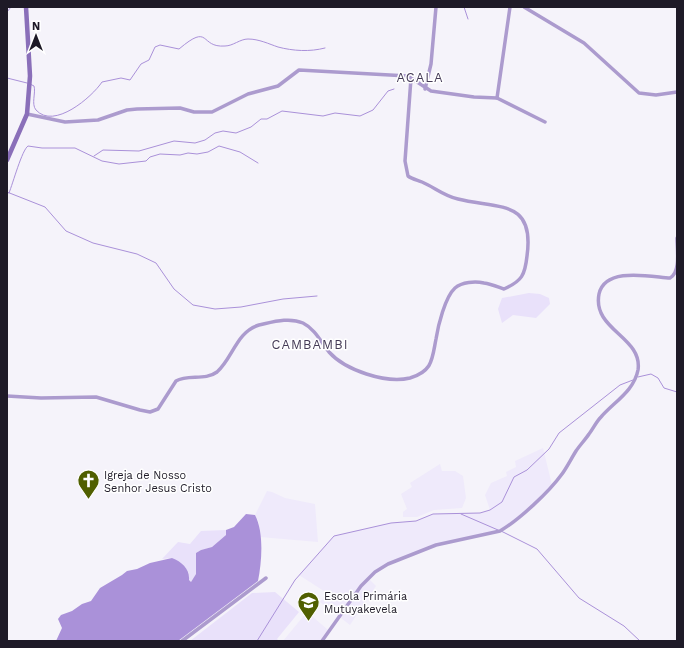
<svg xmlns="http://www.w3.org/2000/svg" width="684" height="648" font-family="'Work Sans',sans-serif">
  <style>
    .built { fill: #efeafb }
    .green { fill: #e9e1fa }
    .water { fill: #aa91d9 }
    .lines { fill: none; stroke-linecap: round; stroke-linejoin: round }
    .stream { stroke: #aa91d9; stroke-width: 1 }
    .street { stroke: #ac9bce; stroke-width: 3.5 }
    .secondary { stroke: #8a6fb9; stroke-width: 4.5 }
    .labels { text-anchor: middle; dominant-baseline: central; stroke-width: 3; stroke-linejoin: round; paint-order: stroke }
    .poi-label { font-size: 11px; fill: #1e1a27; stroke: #fff; text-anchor: start }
    .quarter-label { font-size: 13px; letter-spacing: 1px; fill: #453b57; stroke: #fff }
  </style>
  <rect width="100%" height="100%" fill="#f5f3fa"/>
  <g class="built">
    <polygon points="543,448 552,485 540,499 500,531 448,541 388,564 368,578 376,586 350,625 320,602 327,593 299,575 334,536 391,523 416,521 433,514 480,513 490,510 485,495 491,483 507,476 506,472 516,467 515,461"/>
    <polygon points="440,464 442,471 455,471 463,476 466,498 462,508 434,510 417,517 403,517 403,512 407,509 401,494 412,487 410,483"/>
    <polygon points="267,491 272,492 285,498 315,504 318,542 260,537 259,523 255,515"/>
    <polygon points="307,612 328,630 320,641 283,641"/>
  </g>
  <g class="green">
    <polygon points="529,293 540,294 549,298 550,304 536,318 513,315 502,323 498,309 502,298"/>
    <path d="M 226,530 L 226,535 L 212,547 L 201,550 L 196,553 L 196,574 L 191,582 L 189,580 C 190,568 182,564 172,558 L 162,559 L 178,542 L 190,544 L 201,531 Z"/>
    <polygon points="275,592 299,612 277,639 279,641 190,641 252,593"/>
  </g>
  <path class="water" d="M 246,514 L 255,515 C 264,532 262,561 258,581 L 178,641 L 56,641 L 62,628 L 58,619 L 61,615 L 72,611 L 82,604 L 91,601 L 100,588 L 122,575 L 127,571 L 137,569 L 150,563 L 172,558 C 182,562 190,569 189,580 L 191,582 L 196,574 L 196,553 L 201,550 L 212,547 L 226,535 L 226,530 L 234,527 Z"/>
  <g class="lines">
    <g class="stream">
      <polyline points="464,7 468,19"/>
      <polyline points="7,12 11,7"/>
      <polyline points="7,78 27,83"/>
      <path d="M 30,84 L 34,86 C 36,93 31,104 36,110 C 54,130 92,97 102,82 L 121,78 L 130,80 L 141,64 L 149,60 L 155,47 L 160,45 L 179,49 C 211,22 199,48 225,46 C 233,46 240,39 248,39 C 259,39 269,44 278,47 C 293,51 310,52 325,48"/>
      <polyline points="94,156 103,150 139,151 174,141 195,143 205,140 215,133 223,131 236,133 251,127 261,119 267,119 282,111 323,116 335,113 360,116 373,110 388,91 394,89"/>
      <polyline points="7,192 45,207 66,231 93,243 137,254 156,263 174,289 193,305 215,309 241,307 283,299 317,296"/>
      <path d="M 9,193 C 13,183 22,150 28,146 L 42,148 L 75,148 L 102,161 L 119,164 L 146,161 L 150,157 L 160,154 L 180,155 L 188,153 L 197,154 L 208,152 L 219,146 L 240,152 L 258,163"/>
      <polyline points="638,377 651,374 658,378 664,388 677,392"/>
      <polyline points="461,514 498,530"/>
      <polyline points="501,531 537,549 579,598 624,626 640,641"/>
      <polyline points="257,641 295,580 334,536 391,523 416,521 433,514 480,513 490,510 502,502 514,477 527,470 549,449 559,433 620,385 633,380"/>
    </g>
    <g class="street">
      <polyline points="524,7 584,43 639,93 656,95 677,92"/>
      <polyline points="411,78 431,91 474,97 497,98 545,122"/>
      <polyline points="425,89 431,64 436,7"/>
      <polyline points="497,98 510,7"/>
      <path d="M 7,396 L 41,398 L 96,397 L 140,410 L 150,412 L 158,409 L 176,381 C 188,374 205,381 217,372 C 233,358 236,332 259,325 C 273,322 289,317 303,323 C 315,329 321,342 329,352 C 345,370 386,384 410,378 C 433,371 432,359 436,339 C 438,326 445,297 455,288 C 462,282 475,281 484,283 C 491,284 498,287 504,289 C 522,281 525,275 527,256 C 535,199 498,209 458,199 C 444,196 434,187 422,182 C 417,180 412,179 408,176 L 405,161 L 411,78 L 408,76 L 299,70 L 278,86 L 248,94 L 212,112 L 194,112 L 180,108 L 137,109 L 127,110 L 98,120 L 65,122 L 27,114"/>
      <polyline points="182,641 266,578"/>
      <path d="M 322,641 L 361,586 L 375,572 L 388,564 L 436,545 L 500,531 C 519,520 549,492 562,474 C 567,467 571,459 576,451 C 580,445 585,440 589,434 C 593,429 596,422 601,417 C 614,402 634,391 638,370 C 643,337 592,330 599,294 C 605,266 652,277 670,278 C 681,272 677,249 677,238"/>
    </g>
    <polyline class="secondary" points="7,160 27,114 30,76 26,7"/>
  </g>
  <defs>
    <symbol id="church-pin" viewBox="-11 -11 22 30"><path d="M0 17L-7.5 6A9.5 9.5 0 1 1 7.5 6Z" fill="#505f00" stroke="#fff"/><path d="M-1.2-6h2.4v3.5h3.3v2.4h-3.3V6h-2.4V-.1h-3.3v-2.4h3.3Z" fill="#fff"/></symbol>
    <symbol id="school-pin" viewBox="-11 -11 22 30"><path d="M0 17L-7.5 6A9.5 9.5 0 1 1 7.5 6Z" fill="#505f00" stroke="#fff"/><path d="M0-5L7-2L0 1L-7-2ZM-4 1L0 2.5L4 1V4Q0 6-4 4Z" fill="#fff"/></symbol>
  </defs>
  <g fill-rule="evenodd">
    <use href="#church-pin" x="76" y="468" width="25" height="34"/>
    <use href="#school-pin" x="296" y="590" width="25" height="34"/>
  </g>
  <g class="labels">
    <g class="poi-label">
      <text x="104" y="475">Igreja de Nosso<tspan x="104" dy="13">Senhor Jesus Cristo</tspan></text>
      <text x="324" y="596">Escola Primária<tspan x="324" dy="13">Mutuyakevela</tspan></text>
    </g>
    <g class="quarter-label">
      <text x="420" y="77">ACALA</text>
      <text x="310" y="344">CAMBAMBI</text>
    </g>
  </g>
  <rect width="684" height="648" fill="none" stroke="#1e1a27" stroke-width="16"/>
  <g transform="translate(36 36)" stroke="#ffffff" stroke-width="3" paint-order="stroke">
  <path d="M0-3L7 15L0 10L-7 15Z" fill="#1e1a27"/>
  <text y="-6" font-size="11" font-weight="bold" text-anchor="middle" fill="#1e1a27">N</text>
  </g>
</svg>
